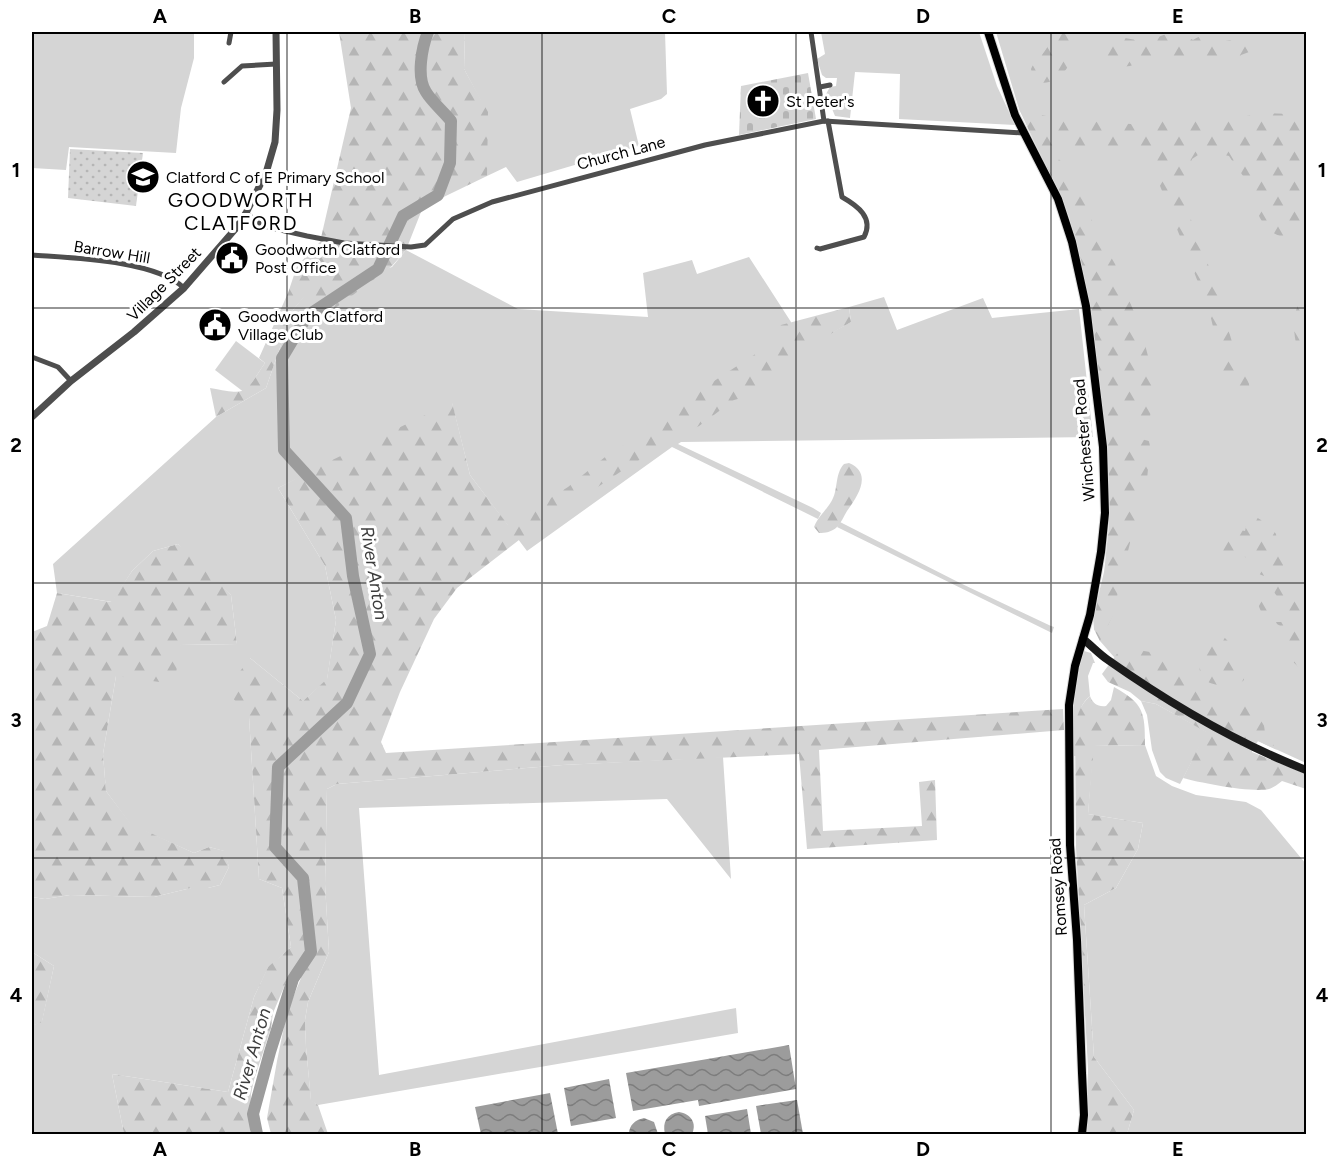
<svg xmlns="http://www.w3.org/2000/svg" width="1338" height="1166" font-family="Figtree,sans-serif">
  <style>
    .grass { fill: #d5d5d5 }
    .forest { fill: url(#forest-firs) }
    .cemetery { fill: url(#cemetery-stones) }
    .park { fill: url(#park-dots) }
    .water { fill: url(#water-waves) }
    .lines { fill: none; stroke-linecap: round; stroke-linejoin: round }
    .river { stroke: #9c9c9c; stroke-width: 12 }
    .primary-casing { stroke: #dbdbdb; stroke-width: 10 }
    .minor { stroke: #4e4e4e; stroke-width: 5 }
    .tertiary { stroke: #4e4e4e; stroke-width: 7 }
    .secondary { stroke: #1b1b1b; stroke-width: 8 }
    .primary { stroke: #000; stroke-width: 8 }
    .grid { fill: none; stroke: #000; stroke-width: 1.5; stroke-opacity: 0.55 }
    .labels { text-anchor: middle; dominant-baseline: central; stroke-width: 6; stroke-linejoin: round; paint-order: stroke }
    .poi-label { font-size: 16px; fill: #000; stroke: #fff; text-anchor: start }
    .street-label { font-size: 16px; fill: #000; stroke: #fff }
    .water-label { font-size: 18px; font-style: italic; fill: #3d3d3d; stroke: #fff }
    .quarter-label { font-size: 20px; letter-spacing: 1.5px; fill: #000; stroke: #fff }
    .neatline { fill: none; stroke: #000; stroke-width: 2 }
    .grid-label { font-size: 20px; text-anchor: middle; font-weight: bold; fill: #000 }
  </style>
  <defs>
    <pattern id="forest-firs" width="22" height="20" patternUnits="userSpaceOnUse" patternTransform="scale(1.5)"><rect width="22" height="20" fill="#d5d5d5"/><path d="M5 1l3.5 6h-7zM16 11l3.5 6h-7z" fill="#b5b5b5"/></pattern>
    <pattern id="cemetery-stones" width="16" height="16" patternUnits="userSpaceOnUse" patternTransform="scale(1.5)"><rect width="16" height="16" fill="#d5d5d5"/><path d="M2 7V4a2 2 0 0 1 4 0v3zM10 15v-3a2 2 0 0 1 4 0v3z" fill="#b5b5b5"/></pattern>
    <pattern id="park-dots" width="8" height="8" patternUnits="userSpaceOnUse" patternTransform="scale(1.5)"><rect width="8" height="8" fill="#d5d5d5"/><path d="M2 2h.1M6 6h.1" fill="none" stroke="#b5b5b5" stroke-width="1.8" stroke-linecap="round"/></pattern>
    <pattern id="water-waves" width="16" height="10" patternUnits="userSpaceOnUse" patternTransform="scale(1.5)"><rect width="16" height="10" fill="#9c9c9c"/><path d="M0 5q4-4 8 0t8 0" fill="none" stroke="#7d7d7d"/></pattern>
  </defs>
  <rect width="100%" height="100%" fill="#fff"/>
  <g class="grass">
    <polygon points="32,32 194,32 194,58 181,108 176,153 69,147 66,170 32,168"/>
    <polygon points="465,32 665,32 667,94 661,99 630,109 639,146 517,182 506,167 487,176 487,112 464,69"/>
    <polygon points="821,32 979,32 997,86 1015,125 899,119 900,74 855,72 850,118 835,116 826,94 830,87 836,86 837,78 826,78 822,75 817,59 825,54"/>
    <polygon points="996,32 1306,32 1306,763 1245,735 1114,657 1100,641 1094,629 1106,583 1114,514 1075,216 1019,109"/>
    <polygon points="406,250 518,309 648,317 643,273 692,260 697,274 749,257 791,322 793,354 851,322 849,307 884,297 897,330 983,298 992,318 1079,309 1093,437 681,442 678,444 813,508 821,513 818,519 672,447 527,551 470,475 452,403 278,488 325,566 336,620 327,680 303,701 250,658 249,717 259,879 282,888 291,947 268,968 254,997 228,1092 112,1074 124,1134 32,1134 32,1026 42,1021 54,966 32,952 32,897 45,899 70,895 154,897 191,888 208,888 220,885 229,867 224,851 209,847 194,853 131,825 106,791 103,754 116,676 181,645 237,644 231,595 178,544 153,551 132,571 112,602 57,593 53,564 216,417 266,388 293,310 305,295 392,267"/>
    <polygon points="236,341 265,363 245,393 215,370"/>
    <polygon points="840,522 960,583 1051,626 1054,627 1052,633 837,527"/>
    <path d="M 1084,651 L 1091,653 L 1095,663 L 1093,663 L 1088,676 L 1090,696 C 1073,710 1076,736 1076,756 L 1073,756 L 1073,698 L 1082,652 Z"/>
    <polygon points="1141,701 1156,704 1207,732 1180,784 1166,778 1160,772 1152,750 1147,715"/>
    <polygon points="1145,745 1156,776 1172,786 1196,795 1246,802 1261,810 1306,864 1306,1134 1127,1134 1134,1110 1094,1057 1084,905 1116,888 1138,849 1143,823 1088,814 1093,746"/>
    <polygon points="723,757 731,879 667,799 359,808 379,1075 736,1008 738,1033 318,1105 311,1101 306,1047 305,1020 308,1002 329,952 325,884 327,789 337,784 563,765"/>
  </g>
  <g class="forest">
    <path d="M 339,32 L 465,32 L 464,69 L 488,112 L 487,176 L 423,207 L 406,250 L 392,266 L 330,312 L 305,296 L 293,310 L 266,388 L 216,417 L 210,388 C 249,395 243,395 265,363 L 259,358 L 288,293 L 297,266 L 320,242 L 351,108 Z"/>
    <path d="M 1050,32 L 1070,32 C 1071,38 1075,44 1074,51 C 1072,69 1050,92 1033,79 L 1031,69 C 1037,56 1054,48 1050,32 Z"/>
    <path d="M 1169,33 C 1177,37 1187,35 1193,40 C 1200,36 1206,33 1214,37 L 1213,46 L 1221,49 L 1222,46 L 1221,42 L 1230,40 L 1238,46 L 1247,45 L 1249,52 L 1241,55 L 1240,60 L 1238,60 L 1236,54 L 1231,51 L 1224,60 L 1208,57 L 1169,60 L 1168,62 L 1152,55 L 1149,60 L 1144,64 C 1137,62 1136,64 1130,66 C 1119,68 1100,62 1093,54 L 1097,45 L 1103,42 L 1125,38 L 1136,40 L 1146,36 L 1158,37 Z"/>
    <path d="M 1019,109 L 1058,119 L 1131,124 L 1195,117 L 1229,119 L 1264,113 L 1290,114 L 1306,119 L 1304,225 L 1293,239 C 1254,235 1258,202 1243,176 C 1239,169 1233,163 1229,156 L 1211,152 L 1201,153 L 1192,159 L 1184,201 L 1214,280 L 1232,342 L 1246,372 L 1249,384 L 1251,400 L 1246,405 L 1238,400 L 1228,388 L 1222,375 L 1220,356 L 1209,310 L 1151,163 L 1138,151 L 1073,146 C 1063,142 1058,143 1049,147 L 1053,154 L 1064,164 L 1086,201 L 1095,230 L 1115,264 L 1141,330 L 1155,382 L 1149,424 L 1115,419 L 1116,433 L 1149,441 L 1150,446 L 1147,480 L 1138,510 L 1136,526 L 1131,539 L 1118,591 L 1115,611 L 1100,641 L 1094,629 L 1093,617 L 1104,572 L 1109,525 L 1105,449 L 1085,282 L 1069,217 Z"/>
    <path d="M 1304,297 L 1306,297 L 1306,378 C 1299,355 1284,317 1304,297 Z"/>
    <polygon points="849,307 851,322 781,363 762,387 749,396 734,400 699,426 629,466 519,540 457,588 434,619 400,692 381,742 386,753 1063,709 1064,730 819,750 823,831 922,826 919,782 935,780 937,840 807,849 799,754 563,765 337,784 327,789 325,884 329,952 308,1002 305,1020 306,1047 311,1100 318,1105 328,1134 271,1134 267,1118 277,1061 287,1012 301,978 290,973 273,1013 271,1028 254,1080 251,1094 250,1134 124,1134 112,1074 228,1092 254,997 268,967 291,947 282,888 259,879 249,717 226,690 250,658 303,701 327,679 336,620 325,566 278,488 322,465 452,402 470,475 508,525 568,487 610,453 637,438 708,385 763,349 774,340 781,325"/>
    <path d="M 849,463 C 873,473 858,496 847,511 C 844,516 841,523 837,527 C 832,532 825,533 819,533 L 814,527 C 819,515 825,512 831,502 C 839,490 834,475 844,464 Z"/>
    <path d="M 1246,511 L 1261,520 L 1265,526 L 1273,530 L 1276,534 L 1277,541 L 1282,549 L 1283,555 L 1283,566 L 1276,575 C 1267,578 1257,576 1253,567 L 1254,562 C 1237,553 1235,548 1216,556 L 1212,552 L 1218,540 L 1227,539 L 1231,531 L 1234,529 L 1245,531 L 1246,527 L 1237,519 L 1241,513 Z"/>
    <polygon points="178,544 197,559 231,595 237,644 181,645 174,684 116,676 103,754 106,791 131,824 194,853 209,847 225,851 229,867 220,885 208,888 191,888 154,897 70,895 45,899 32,897 32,632 47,626 57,593 111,602 132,571 153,551"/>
    <polygon points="1269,581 1278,585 1292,584 1303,588 1306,584 1306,674 1289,658 1290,649 1282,640 1290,632 1277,624 1276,622 1283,622 1283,618 1269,612 1263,616 1257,602 1273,597 1275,604 1280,605 1281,602 1274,592 1267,586"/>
    <path d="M 1221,634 C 1232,644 1246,664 1244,680 C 1237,686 1231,686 1222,685 C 1185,684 1201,647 1221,634 Z"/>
    <path d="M 1132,649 L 1150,652 L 1213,699 L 1251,707 L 1258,712 L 1263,717 L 1265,733 L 1277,750 L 1258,741 L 1252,752 L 1306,774 L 1306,789 L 1282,781 C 1278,784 1273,788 1269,789 C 1252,793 1201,783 1183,778 L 1206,732 L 1156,704 L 1141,701 L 1130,692 L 1108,682 L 1102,674 L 1119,651 Z"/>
    <path d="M 1114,687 C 1144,704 1145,712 1145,745 L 1094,746 L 1088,814 L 1143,823 L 1138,849 L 1116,888 L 1084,905 L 1094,1057 L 1134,1110 L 1127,1134 L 1087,1134 L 1088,1069 L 1076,848 L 1075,727 C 1077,715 1080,705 1090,696 C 1093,704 1098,707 1106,706 L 1111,700 Z"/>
    <polygon points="32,952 54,966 42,1022 32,1026"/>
  </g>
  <polygon class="cemetery" points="808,73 816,119 739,135 741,86"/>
  <polygon class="park" points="70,149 143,153 136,206 68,198"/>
  <g class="water">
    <polygon points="789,1045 796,1089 699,1106 698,1100 633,1111 626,1073"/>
    <polygon points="609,1079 616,1118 571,1126 564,1088"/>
    <polygon points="550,1093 558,1134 481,1134 475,1107"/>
    <polygon points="797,1100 803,1134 761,1134 756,1106"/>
    <polygon points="747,1109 751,1134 708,1134 705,1116"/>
    <path d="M 679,1112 C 691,1114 697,1123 692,1134 L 665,1134 C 662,1122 667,1114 679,1112 Z"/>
    <path d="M 644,1118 L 654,1122 L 658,1134 L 629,1134 C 629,1125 635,1120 644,1118 Z"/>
  </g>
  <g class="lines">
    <path class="river" d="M 257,1134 L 253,1114 L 270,1052 L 293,979 L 311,952 L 303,878 L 275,847 L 278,767 L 347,703 L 370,654 L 353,576 L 346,518 L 284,450 L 282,358 L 307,316 L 378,269 L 403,216 L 438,195 L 450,163 L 451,121 C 443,111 432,102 426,92 C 416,77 422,47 428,32"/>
    <defs>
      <polyline id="primary" points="988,32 1015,115 1058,199 1072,242 1086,306 1103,447 1105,513 1101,552 1090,615 1075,666 1069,705 1070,845 1077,940 1082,1073 1084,1115 1082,1134"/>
    </defs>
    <use href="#primary" class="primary-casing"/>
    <g class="minor">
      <polyline points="811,32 824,121"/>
      <polyline points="229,43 231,32"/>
      <polyline points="224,82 242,66 276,64"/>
      <polyline points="820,87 830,85"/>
      <polyline points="246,213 263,226 307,236 344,243 411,247 425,245 453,219 492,202 705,145 824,121 1023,133"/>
      <path d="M 817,248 L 820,249 L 864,237 C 874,218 858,206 842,197 L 828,121"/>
      <path d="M 32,255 C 72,258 155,260 184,288"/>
      <polyline points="32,357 58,367 71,381"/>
    </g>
    <polyline class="tertiary" points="32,417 71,381 134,332 184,288 237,227 246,213 266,173 275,142 277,110 276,32"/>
    <path class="secondary" d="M 1083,639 C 1092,646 1099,654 1108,660 C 1169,703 1237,743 1306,770"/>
    <use href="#primary" class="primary"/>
  </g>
  <path class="grid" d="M 287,32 L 287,1134M 542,32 L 542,1134M 796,32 L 796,1134M 1051,32 L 1051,1134M 32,308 L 1306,308M 32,583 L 1306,583M 32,858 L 1306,858"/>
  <defs>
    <symbol id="church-disc" viewBox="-11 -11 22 22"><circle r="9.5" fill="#000" stroke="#fff"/><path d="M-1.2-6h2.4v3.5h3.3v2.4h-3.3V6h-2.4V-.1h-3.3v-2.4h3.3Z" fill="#fff"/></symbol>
    <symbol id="school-disc" viewBox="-11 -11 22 22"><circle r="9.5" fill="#000" stroke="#fff"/><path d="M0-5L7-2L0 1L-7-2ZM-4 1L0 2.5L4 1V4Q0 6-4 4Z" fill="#fff"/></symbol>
    <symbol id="civic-disc" viewBox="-11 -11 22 22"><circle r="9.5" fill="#000" stroke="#fff"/><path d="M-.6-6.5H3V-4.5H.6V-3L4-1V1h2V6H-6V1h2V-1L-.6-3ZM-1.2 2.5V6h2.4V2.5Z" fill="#fff"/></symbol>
  </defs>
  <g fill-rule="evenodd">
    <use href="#church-disc" x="744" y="82" width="38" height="38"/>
    <use href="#school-disc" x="124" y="158" width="38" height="38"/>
    <use href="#civic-disc" x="213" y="239" width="38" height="38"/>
    <use href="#civic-disc" x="196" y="306" width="38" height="38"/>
  </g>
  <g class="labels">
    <g class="poi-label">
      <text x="786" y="101">St Peter's</text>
      <text x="166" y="177">Clatford C of E Primary School</text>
      <text x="255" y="249">Goodworth Clatford<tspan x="255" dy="18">Post Office</tspan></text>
      <text x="238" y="316">Goodworth Clatford<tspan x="238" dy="18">Village Club</tspan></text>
    </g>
    <g class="street-label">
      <text transform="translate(621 153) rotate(-15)">Church Lane</text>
      <text transform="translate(112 252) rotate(9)">Barrow Hill</text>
      <text transform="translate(164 284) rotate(-45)">Village Street</text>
      <text transform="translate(1084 440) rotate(-95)">Winchester Road</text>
      <text transform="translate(1058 887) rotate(-94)">Romsey Road</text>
    </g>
    <g class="water-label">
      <text transform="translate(374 573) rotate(81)">River Anton</text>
      <text transform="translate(252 1054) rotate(-74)">River Anton</text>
    </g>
    <g class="quarter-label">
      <text x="241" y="200">GOODWORTH<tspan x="241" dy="23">CLATFORD</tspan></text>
    </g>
  </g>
  <rect width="1338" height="1166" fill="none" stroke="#ffffff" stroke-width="66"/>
  <rect x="33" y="33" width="1272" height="1100" class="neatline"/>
  <g class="grid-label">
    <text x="160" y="23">A</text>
    <text x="415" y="23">B</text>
    <text x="669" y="23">C</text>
    <text x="923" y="23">D</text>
    <text x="1178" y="23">E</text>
    <text x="16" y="177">1</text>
    <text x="1322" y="177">1</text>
    <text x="16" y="452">2</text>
    <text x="1322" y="452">2</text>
    <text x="16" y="727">3</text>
    <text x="1322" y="727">3</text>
    <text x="16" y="1002">4</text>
    <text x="1322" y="1002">4</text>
    <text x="160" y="1156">A</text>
    <text x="415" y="1156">B</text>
    <text x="669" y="1156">C</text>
    <text x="923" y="1156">D</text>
    <text x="1178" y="1156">E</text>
  </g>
</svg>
